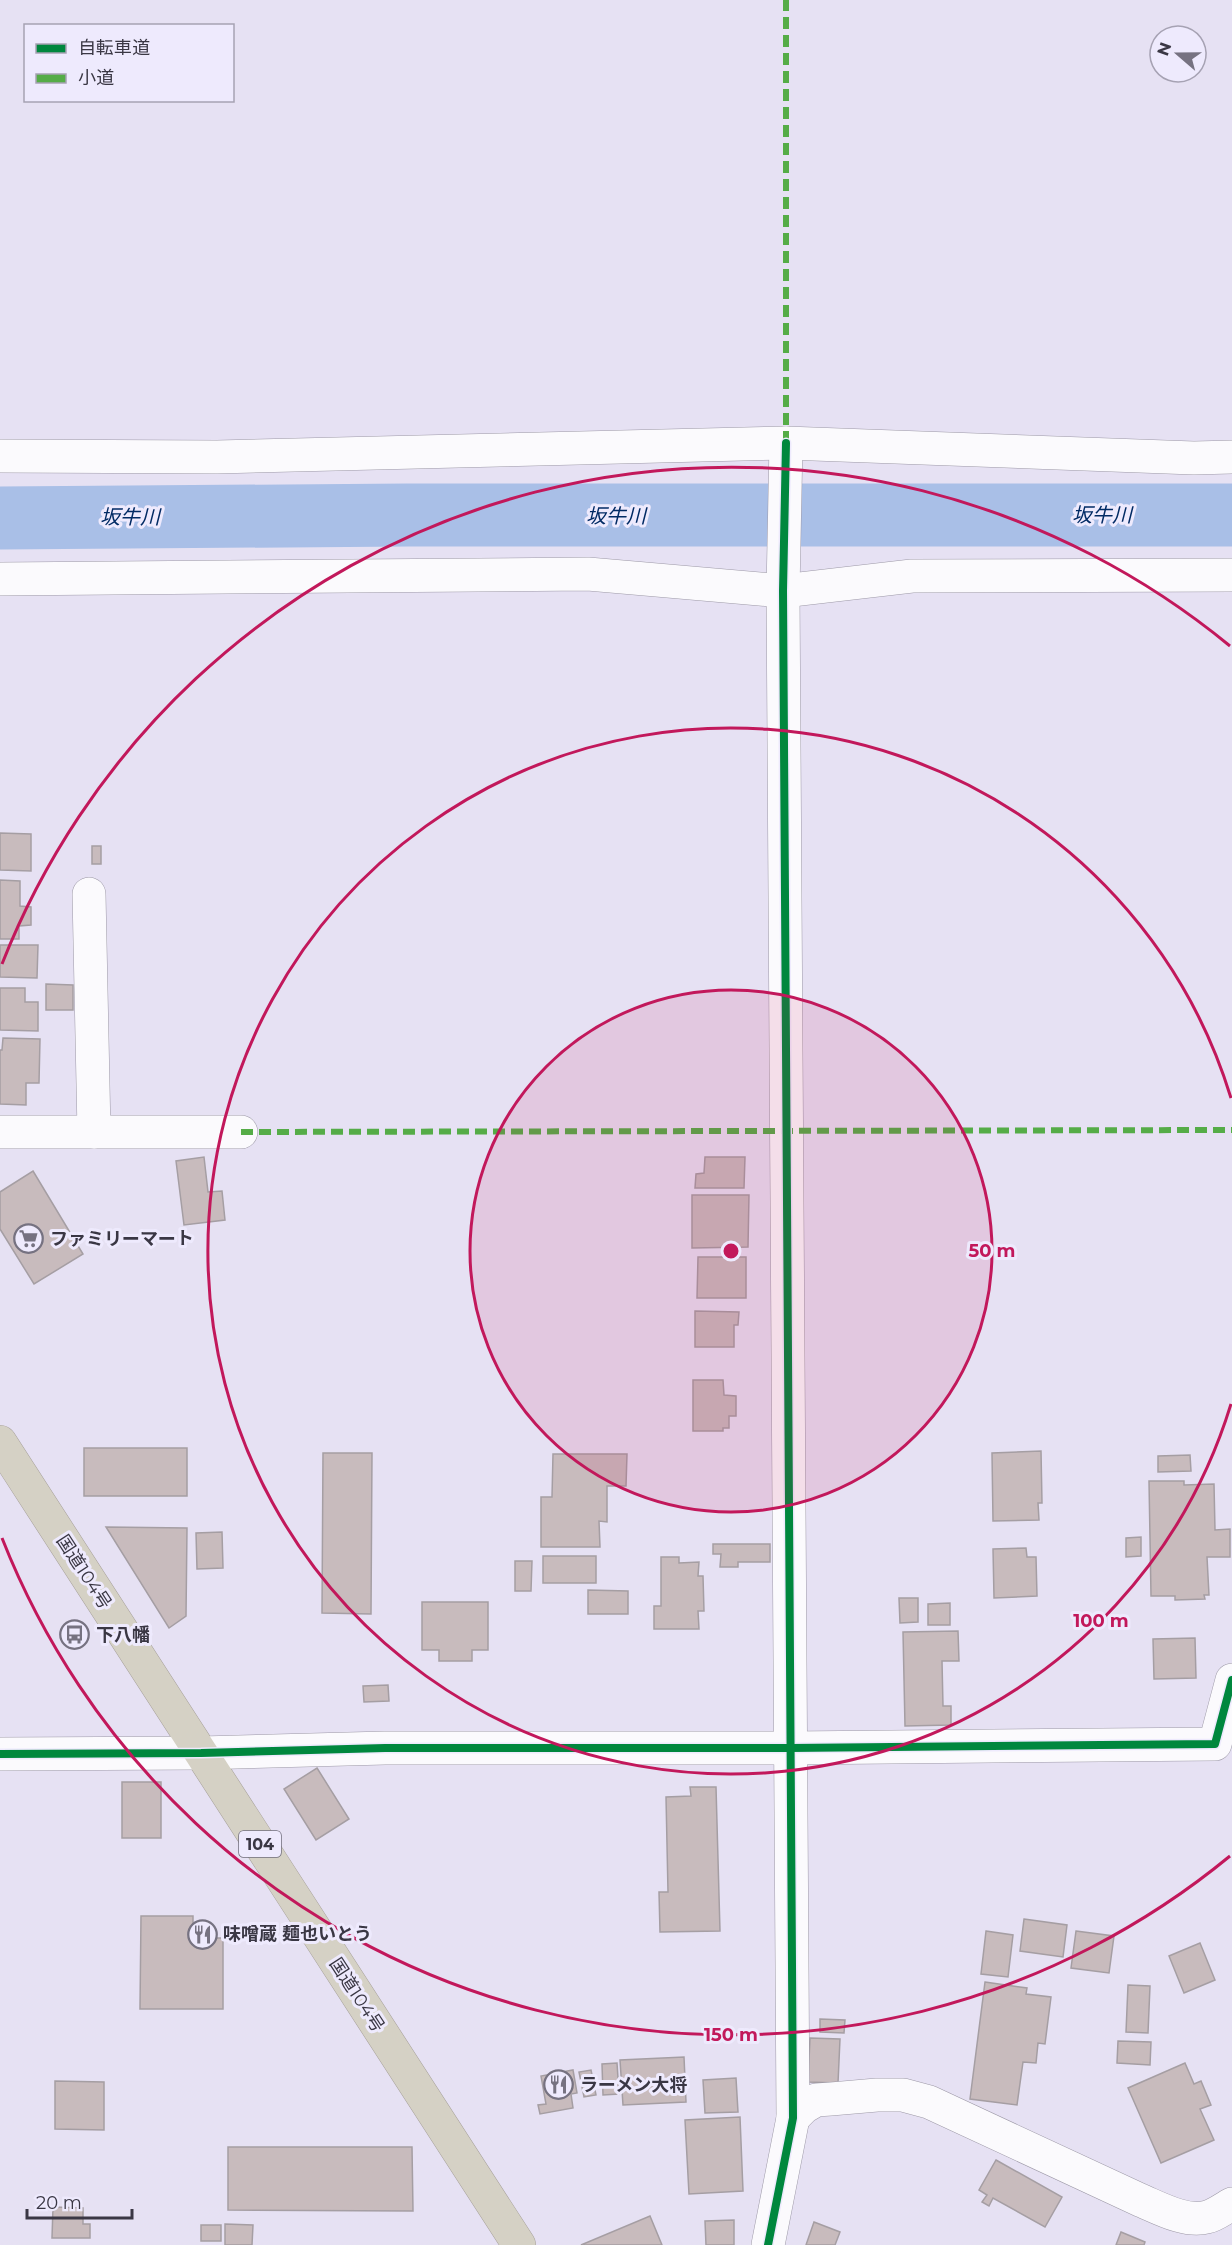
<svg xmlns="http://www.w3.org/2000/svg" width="1232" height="2245" font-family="Montserrat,'Noto Sans JP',sans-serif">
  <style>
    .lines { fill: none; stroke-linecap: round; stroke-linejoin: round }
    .river { stroke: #a9bfe7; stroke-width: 63 }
    .building { fill: #c8bbbd; stroke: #a59ea3; stroke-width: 1.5 }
    .minor-casing { stroke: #9d99a7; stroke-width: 34 }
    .highway-casing { stroke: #a6a09a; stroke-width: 34 }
    .minor { stroke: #fbfafd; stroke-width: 33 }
    .highway { stroke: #d5d1c5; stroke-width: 33 }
    .quiet { stroke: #55ac47; stroke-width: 6; stroke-dasharray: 12 6; stroke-linecap: butt }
    .cycleway-casing { stroke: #eeeafd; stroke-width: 11 }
    .cycleway { stroke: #00873e; stroke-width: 8 }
    .ring { fill: none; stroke: #c2185b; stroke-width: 3 }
    .labels { text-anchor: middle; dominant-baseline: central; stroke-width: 6; stroke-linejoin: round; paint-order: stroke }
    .shield { fill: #eeeafd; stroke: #706d7c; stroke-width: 1.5 }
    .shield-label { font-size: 16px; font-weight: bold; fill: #3a3744 }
    .poi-label { font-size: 18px; font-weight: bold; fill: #3a3744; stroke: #eeeafd; text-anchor: start }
    .street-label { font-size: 18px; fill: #3a3744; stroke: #eeeafd }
    .water-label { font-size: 20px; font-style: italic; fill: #012a64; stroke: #eeeafd }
    .centre { fill: #c2185b; stroke: #eeeafd; stroke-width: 3 }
    .ring-label { font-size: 18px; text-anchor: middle; font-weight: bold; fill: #c2185b; stroke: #eeeafd; stroke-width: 6; stroke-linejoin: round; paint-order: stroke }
  </style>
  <rect width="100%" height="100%" fill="#e6e1f3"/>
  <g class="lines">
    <polyline class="river" points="0,518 408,515 1232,515"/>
  </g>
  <g class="building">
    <polygon points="0,833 31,834 31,871 0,870"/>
    <rect x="92" y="846" width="9" height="18"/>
    <polygon points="0,880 20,881 20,906 31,907 31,925 19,926 19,939 0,939"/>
    <polygon points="0,945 38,945 37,978 0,977"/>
    <polygon points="46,984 73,985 73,1010 46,1010"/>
    <polygon points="0,988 25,988 25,1002 38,1002 38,1031 0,1030"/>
    <polygon points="3,1038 40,1039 39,1083 26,1083 26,1105 0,1104 0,1050 2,1050"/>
    <polygon points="204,1157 208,1192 222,1191 225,1220 184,1225 176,1161"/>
    <polygon points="705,1157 745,1157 744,1188 695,1188 696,1174 704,1173"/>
    <polygon points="33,1171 83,1254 34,1284 0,1229 0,1192"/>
    <polygon points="692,1195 749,1195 748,1247 692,1248"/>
    <polygon points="698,1257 746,1257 746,1298 697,1298"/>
    <polygon points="695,1311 739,1312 738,1325 734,1325 734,1347 695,1347"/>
    <polygon points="693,1380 723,1380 724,1395 736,1396 736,1416 729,1416 729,1428 723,1428 723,1431 693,1431"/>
    <rect x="84" y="1448" width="103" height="48"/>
    <polygon points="1041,1451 1042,1503 1038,1503 1039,1520 993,1521 992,1453"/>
    <polygon points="323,1453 372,1453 371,1614 322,1613"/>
    <polygon points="553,1454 627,1454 626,1486 607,1486 607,1522 599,1521 600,1547 541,1547 541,1497 552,1497"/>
    <polygon points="1190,1455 1191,1471 1158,1472 1158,1456"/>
    <polygon points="1149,1481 1184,1481 1184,1485 1214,1484 1215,1530 1230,1529 1230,1557 1207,1557 1209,1595 1204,1595 1205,1599 1175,1600 1175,1596 1151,1596"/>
    <polygon points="106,1527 187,1528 186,1616 169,1628"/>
    <polygon points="222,1532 223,1568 197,1569 196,1533"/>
    <polygon points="1141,1537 1141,1556 1126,1557 1126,1538"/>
    <polygon points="713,1544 770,1544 770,1562 738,1562 738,1567 720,1567 721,1554 713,1554"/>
    <polygon points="1026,1548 1027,1557 1036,1557 1037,1596 994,1598 993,1549"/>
    <rect x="543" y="1556" width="53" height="27"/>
    <polygon points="661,1557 679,1557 679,1563 699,1562 698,1576 703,1576 704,1611 698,1611 699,1629 654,1629 654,1606 661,1606"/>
    <polygon points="515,1561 532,1561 531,1591 515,1591"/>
    <polygon points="588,1590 628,1591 628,1614 588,1614"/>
    <polygon points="899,1598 918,1598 918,1622 900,1623"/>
    <polygon points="422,1602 488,1602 488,1650 472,1650 472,1661 439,1661 439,1650 422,1650"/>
    <polygon points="950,1603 950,1625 928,1625 928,1604"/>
    <polygon points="958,1631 959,1661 942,1661 943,1706 951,1706 951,1725 905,1726 903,1632"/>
    <polygon points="1195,1638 1196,1678 1154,1679 1153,1639"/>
    <polygon points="388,1685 389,1701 364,1702 363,1686"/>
    <polygon points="317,1768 349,1819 316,1840 284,1789"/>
    <rect x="122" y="1782" width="39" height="56"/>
    <polygon points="690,1787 716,1787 720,1931 660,1932 659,1892 668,1892 666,1797 691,1796"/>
    <polygon points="141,1916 193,1916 193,1938 223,1938 223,2009 140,2009"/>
    <polygon points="1024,1919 1067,1925 1063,1957 1020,1951"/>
    <polygon points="986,1931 1013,1935 1008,1977 981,1974"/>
    <polygon points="1076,1931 1114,1936 1109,1973 1071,1968"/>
    <polygon points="1200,1943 1215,1980 1184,1993 1169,1956"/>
    <polygon points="985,1982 1027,1988 1026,1994 1051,1997 1045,2044 1038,2043 1036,2063 1023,2062 1017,2105 970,2099"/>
    <polygon points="1128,1985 1150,1986 1148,2033 1126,2032"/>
    <polygon points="820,2019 845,2020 844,2033 820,2032"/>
    <polygon points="810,2038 840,2039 838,2083 808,2082"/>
    <polygon points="1118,2041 1151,2042 1150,2065 1117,2063"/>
    <polygon points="684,2057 686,2102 623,2105 620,2060"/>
    <polygon points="617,2063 619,2094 603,2095 602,2064"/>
    <polygon points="1185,2063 1194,2084 1201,2081 1211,2105 1200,2109 1214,2140 1161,2163 1128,2088"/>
    <polygon points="573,2070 577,2093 571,2094 573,2108 540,2114 538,2105 546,2104 541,2076"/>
    <polygon points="591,2070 596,2095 584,2097 579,2072"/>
    <polygon points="736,2078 738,2112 705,2113 703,2080"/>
    <polygon points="55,2081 104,2082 104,2130 55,2129"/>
    <polygon points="740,2117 743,2191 689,2194 685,2120"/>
    <polygon points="228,2147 412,2147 413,2211 228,2210"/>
    <polygon points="996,2160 1062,2197 1045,2227 993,2198 989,2206 982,2202 987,2195 979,2190"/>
    <polygon points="53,2207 83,2208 83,2224 90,2224 90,2238 52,2238"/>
    <polygon points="650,2216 662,2245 581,2245"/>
    <polygon points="734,2220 734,2245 706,2245 705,2221"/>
    <polygon points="814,2222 840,2232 835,2245 806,2245"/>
    <polygon points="225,2224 253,2225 252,2245 225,2245"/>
    <rect x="201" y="2225" width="20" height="16"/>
    <polygon points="1121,2232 1145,2242 1144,2245 1116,2245"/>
  </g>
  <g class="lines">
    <defs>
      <g id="minor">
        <polyline points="0,456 217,457 786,443 1194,458 1232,457"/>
        <polyline points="0,579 588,574 783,591 912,576 1232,575"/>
        <polyline points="89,894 94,1132"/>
        <polyline points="0,1132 241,1132"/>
        <polyline points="0,1754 201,1753 385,1748 790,1748 1215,1744 1232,1680"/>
        <path d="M 793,2118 L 804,2107 L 816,2100 L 831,2099 L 877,2095 L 903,2095 L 929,2102 L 1140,2200 C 1159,2208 1186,2223 1207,2217 C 1216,2215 1224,2208 1232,2204"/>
        <polyline points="768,2245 793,2118 783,591 786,443"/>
      </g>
      <polyline id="highway" points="0,1442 519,2245"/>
    </defs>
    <use href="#minor" class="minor-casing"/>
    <use href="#highway" class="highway-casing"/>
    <use href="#minor" class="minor"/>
    <use href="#highway" class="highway"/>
    <g class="quiet">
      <polyline points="786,443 786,0"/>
      <polyline points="241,1132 1232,1130"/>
    </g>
    <defs>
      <g id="cycleway">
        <polyline points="0,1754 201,1753 385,1748 790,1748 1215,1744 1232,1680"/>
        <polyline points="768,2245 793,2118 783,591 786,443"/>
      </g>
    </defs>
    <use href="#cycleway" class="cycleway-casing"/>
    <use href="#cycleway" class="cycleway"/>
  </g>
  <circle cx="731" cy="1251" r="261" fill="#c2185b" fill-opacity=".12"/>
  <g class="ring">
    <circle cx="731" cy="1251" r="261"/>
    <path d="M1231 1404A523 523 0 1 1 1231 1098"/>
    <path d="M1230 1856A784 784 0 0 1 2 1538M2 964A784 784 0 0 1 1230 646"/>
  </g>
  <defs>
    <symbol id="supermarket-ring" viewBox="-11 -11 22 22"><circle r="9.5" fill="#eeeafd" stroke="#767281" stroke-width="1.5"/><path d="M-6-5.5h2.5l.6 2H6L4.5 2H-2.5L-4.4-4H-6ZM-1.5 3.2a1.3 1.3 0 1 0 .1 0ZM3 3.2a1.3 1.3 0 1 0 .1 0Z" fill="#767281"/></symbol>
    <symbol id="bus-ring" viewBox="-11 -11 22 22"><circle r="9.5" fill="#eeeafd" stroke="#767281" stroke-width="1.5"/><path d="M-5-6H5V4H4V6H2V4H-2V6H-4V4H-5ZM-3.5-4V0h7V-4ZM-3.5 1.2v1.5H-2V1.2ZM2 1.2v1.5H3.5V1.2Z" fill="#767281"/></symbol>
    <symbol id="restaurant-ring" viewBox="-11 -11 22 22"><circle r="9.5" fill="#eeeafd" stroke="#767281" stroke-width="1.5"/><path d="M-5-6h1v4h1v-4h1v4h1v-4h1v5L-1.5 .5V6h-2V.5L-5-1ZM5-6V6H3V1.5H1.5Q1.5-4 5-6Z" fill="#767281"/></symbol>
  </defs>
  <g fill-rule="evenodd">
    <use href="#supermarket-ring" x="12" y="1222" width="33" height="33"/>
    <use href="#bus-ring" x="58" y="1618" width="33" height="33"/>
    <use href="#restaurant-ring" x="186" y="1918" width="33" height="33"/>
    <use href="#restaurant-ring" x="542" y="2068" width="33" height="33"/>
  </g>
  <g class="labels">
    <rect class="shield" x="239" y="1831" width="42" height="26" rx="4.5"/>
    <g class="shield-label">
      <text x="260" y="1844">104</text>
    </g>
    <g class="poi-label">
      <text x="50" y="1239">ファミリーマート</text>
      <text x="96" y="1635">下八幡</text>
      <text x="223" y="1934">味噌蔵 麺也いとう</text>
      <text x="580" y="2085">ラーメン大将</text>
    </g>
    <g class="street-label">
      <text transform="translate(84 1572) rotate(57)">国道104号</text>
      <text transform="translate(357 1995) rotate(57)">国道104号</text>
    </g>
    <g class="water-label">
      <text x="1102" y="515">坂牛川</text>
      <text x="616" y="516">坂牛川</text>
      <text x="130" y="517">坂牛川</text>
    </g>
  </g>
  <circle cx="731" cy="1251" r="9" class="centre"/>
  <g class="ring-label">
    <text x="992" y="1257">50 m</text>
    <text x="1101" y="1627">100 m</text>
    <text x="731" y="2041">150 m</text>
  </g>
  <rect x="24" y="24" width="210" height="78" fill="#eeeafd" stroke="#a6a2b3" stroke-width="1.5"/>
  <rect x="36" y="44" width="30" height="9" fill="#00873e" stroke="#a6a2b3" stroke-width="1.5"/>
  <text x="78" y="54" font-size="18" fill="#3a3744">自転車道</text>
  <rect x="36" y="74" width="30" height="9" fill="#55ac47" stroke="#a6a2b3" stroke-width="1.5"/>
  <text x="78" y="84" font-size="18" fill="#3a3744">小道</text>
  <g transform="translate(1178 54) rotate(290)"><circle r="28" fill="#eeeafd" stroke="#a6a2b3" stroke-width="1.5"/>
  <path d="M0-4.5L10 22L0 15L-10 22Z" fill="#767281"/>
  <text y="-9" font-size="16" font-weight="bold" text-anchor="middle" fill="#3a3744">N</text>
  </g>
  <path d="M27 2209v9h105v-9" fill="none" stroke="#3a3744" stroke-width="3"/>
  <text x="36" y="2209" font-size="18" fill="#3a3744" stroke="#eeeafd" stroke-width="4.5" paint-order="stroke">20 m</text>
</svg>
